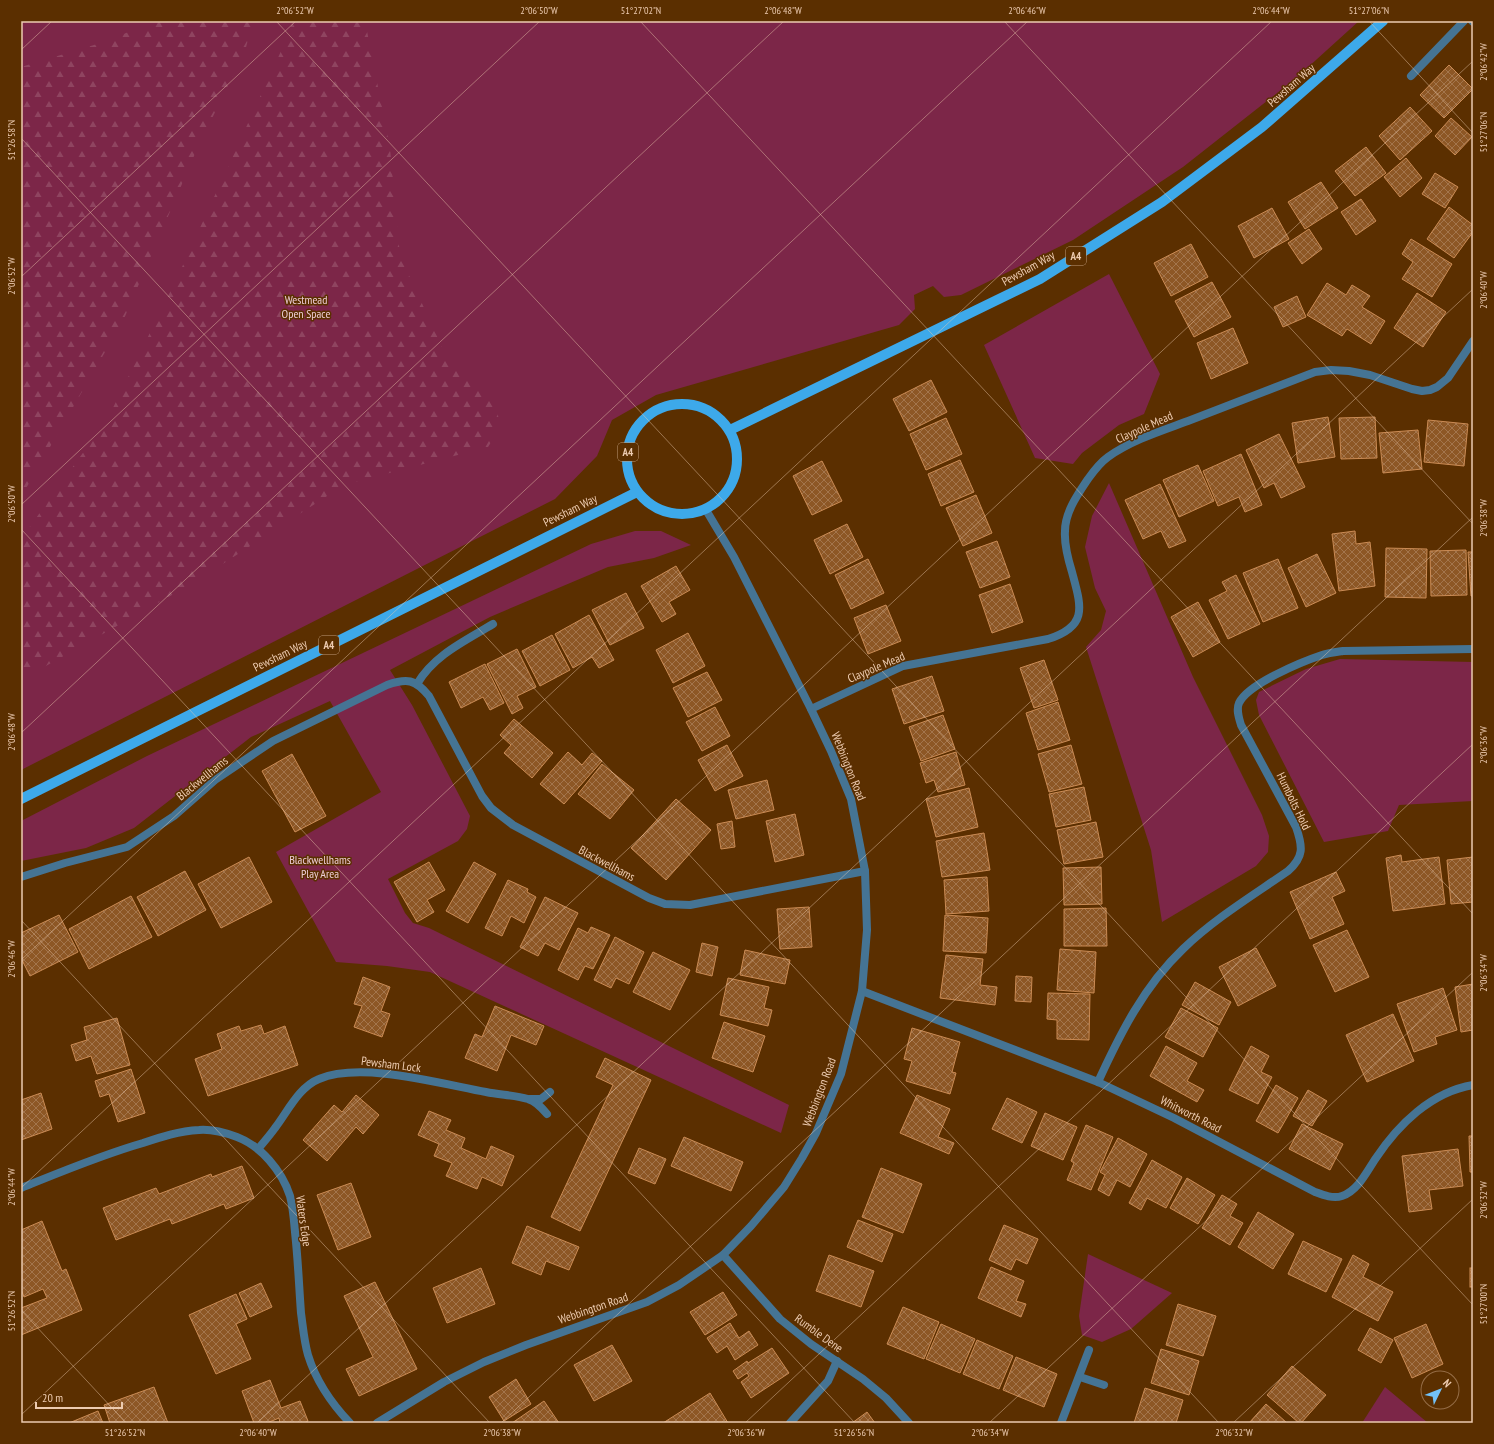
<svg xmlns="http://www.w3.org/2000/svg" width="1494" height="1444" font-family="'PT Sans Narrow',sans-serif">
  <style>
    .green { fill: #7c2648 }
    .forest { fill: url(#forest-firs) }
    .building { fill: url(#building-cross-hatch); stroke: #cb8b54 }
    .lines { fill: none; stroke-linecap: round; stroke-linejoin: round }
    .minor { stroke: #457494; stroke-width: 8 }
    .primary { stroke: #3da9ea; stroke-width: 10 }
    .ticks { fill: none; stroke: #edcbb0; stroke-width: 1; stroke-opacity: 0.45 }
    .labels { text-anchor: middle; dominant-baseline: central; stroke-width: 3; stroke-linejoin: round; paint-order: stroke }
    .shield { fill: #5b2f00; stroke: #c19c7b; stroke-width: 1 }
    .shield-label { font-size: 11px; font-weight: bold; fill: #edcbb0 }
    .street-label { font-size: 12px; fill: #edcbb0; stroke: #5b2f00 }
    .park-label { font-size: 12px; fill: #edccd5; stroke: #5b2f00 }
    .neatline { fill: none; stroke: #edcbb0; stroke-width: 1.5 }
    .ticks-label { font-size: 10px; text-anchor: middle; fill: #edcbb0 }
  </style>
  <defs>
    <pattern id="forest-firs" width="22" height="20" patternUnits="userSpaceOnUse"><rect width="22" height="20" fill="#7c2648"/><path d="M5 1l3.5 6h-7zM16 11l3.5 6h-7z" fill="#8f4460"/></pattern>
    <pattern id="building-cross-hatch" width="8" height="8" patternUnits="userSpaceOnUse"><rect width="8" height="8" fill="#8d5725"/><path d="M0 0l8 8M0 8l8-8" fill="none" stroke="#a3754c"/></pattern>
  </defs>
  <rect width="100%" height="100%" fill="#5b2f00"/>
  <g class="green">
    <polygon points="21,21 1359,21 1295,79 1183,167 1073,240 961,295 944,297 933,286 914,295 915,309 899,325 656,395 612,420 597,456 555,499 21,770"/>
    <polygon points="1109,274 1160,374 1144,414 1119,425 1082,453 1073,464 1035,458 984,345"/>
    <polygon points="1109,483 1193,677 1262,815 1269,836 1268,852 1256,866 1162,922 1151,850 1086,647 1101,630 1106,611 1095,588 1085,547 1092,516"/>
    <polygon points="635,531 661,531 691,545 654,558 608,567 490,617 390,670 412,705 470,816 467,829 458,841 388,879 405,913 413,923 429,928 789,1105 781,1133 430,972 387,966 336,962 276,852 381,792 330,701 251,737 134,828 86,848 21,861 21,821 147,756 591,544"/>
    <polygon points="1340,659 1473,662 1473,801 1399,805 1388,831 1324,842 1259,715 1256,700 1259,692 1306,669"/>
    <polygon points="1088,1254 1172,1293 1131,1329 1102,1342 1082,1335 1079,1316"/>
    <polygon points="1385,1387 1428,1423 1362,1423"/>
  </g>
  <g class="forest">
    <polygon points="158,21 253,21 245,51 197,149 123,321 21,497 21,67 94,45"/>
    <polygon points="293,21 365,21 390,148 400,256 450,364 495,396 500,428 488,447 344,485 195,582 21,680 21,539 108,418 177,278 282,49"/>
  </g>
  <g class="building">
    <polygon points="1449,65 1473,89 1444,118 1420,95"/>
    <polygon points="1410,107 1432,131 1400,160 1379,136"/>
    <polygon points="1451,118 1472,137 1455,155 1435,136"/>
    <polygon points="1366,147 1386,173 1355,196 1335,171"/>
    <polygon points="1406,158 1422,178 1400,197 1384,177"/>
    <polygon points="1435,173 1458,187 1445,208 1422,194"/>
    <polygon points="1321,182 1338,208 1305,229 1288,202"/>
    <polygon points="1361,199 1376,221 1356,235 1341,212"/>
    <polygon points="1449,207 1473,225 1473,232 1454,258 1427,239"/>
    <polygon points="1272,208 1289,239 1254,258 1238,226"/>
    <polygon points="1309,229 1322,249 1302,264 1288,243"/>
    <polygon points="1411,239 1452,264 1432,297 1402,279 1413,262 1402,254"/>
    <polygon points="1191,244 1208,277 1171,296 1154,263"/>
    <polygon points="1212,282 1231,317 1194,337 1175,301"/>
    <polygon points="1327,283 1346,295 1352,285 1370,296 1362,307 1385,321 1371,344 1347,329 1342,336 1307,315"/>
    <polygon points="1417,293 1446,312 1423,347 1394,328"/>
    <polygon points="1297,296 1306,317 1283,327 1274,307"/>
    <polygon points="1233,328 1248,363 1211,379 1197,343"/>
    <polygon points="931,380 947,412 909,431 893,399"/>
    <polygon points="1328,417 1335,457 1298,463 1292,423"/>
    <polygon points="1375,417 1377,458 1341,459 1339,418"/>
    <polygon points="946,418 962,454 926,470 910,434"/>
    <polygon points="1428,420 1468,424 1464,466 1424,462"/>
    <polygon points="1418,430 1422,469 1383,473 1379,433"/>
    <polygon points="1279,434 1305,487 1281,498 1274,483 1264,488 1246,450"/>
    <polygon points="1241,454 1262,505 1245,512 1239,497 1218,506 1203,471"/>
    <polygon points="960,460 974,492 941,506 928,474"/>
    <polygon points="822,461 842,501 812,515 793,476"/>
    <polygon points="1198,465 1214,501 1179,517 1163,480"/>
    <polygon points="1160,484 1186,541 1169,548 1161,531 1143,539 1125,500"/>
    <polygon points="976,495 992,533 963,546 946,508"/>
    <polygon points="847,524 863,557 830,574 814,540"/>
    <polygon points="1355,531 1356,544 1370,542 1375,586 1339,591 1332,534"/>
    <polygon points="997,541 1010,577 980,588 966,552"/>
    <polygon points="1386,548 1427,549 1426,598 1385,597"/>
    <polygon points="1466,550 1467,595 1431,596 1430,551"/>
    <polygon points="1468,552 1473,552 1473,596 1471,596"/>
    <polygon points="1317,554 1336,593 1306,607 1288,568"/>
    <polygon points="868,559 884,593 851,609 835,575"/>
    <polygon points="1278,559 1298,608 1263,622 1243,573"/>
    <polygon points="676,566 690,590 669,602 676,614 662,622 641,586"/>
    <polygon points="1236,575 1260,624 1228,639 1209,600 1227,591 1222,582"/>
    <polygon points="1010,584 1023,622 992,633 979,595"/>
    <polygon points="626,593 644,628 610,645 592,610"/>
    <polygon points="1198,602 1220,642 1193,657 1171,617"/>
    <polygon points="886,605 901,641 868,654 854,618"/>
    <polygon points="589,615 614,660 599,668 592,657 573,668 555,634"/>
    <polygon points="688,633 705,666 673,683 656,650"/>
    <polygon points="552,635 570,670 540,686 522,651"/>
    <polygon points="517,649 536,687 517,696 523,708 512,714 487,664"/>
    <polygon points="1044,660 1058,700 1034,708 1020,668"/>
    <polygon points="485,664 504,703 490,710 483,697 461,708 449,682"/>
    <polygon points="707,672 722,700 688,717 673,688"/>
    <polygon points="932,676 944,711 904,724 892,689"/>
    <polygon points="1058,702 1070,740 1038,750 1026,713"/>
    <polygon points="715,707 730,736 702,751 686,722"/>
    <polygon points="943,715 955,749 921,761 909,727"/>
    <polygon points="514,719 553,753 532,778 504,753 511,745 500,735"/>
    <polygon points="727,745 743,776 715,791 698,760"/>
    <polygon points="1071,745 1082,784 1049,792 1038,754"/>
    <polygon points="568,752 582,765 592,753 602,761 564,804 540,784"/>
    <polygon points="956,752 965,785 938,792 934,780 926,783 920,763"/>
    <polygon points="292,754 326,816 295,832 262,771"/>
    <polygon points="602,764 634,790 610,819 578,794"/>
    <polygon points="767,780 774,810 736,819 728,790"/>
    <polygon points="1084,787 1091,820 1056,827 1049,794"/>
    <polygon points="969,788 978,827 936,837 926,799"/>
    <polygon points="676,799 711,830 666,880 631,848"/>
    <polygon points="795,814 804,855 775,862 766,821"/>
    <polygon points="732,821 735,847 721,849 717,824"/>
    <polygon points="1096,822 1103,857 1064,864 1057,830"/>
    <polygon points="984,833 990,870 942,877 936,841"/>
    <polygon points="1401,855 1402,862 1439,857 1445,904 1393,911 1386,858"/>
    <polygon points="249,857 272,902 221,928 198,884"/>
    <polygon points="1473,857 1473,902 1451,904 1447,860"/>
    <polygon points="429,862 445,890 427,900 434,912 417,922 394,882"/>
    <polygon points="474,862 496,874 468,923 446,911"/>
    <polygon points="1101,867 1102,904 1064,905 1063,868"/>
    <polygon points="185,871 206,910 158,936 137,897"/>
    <polygon points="1336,872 1345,891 1332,897 1344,924 1310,939 1290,892"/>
    <polygon points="987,877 989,911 946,914 944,880"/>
    <polygon points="508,880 528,889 527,892 536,897 524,923 511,916 502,936 485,928"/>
    <polygon points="131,896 152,937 89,969 69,929"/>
    <polygon points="545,897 578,913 559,950 545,943 538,956 520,947"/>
    <polygon points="809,907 812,947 780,949 777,909"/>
    <polygon points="1106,908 1107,946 1064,946 1064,909"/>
    <polygon points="59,915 78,952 30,976 21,958 21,933"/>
    <polygon points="945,915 988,918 986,953 943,951"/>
    <polygon points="591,927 610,935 593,969 585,966 578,980 558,970 578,928 588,933"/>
    <polygon points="1347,930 1369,977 1335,992 1313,945"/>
    <polygon points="615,937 644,952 629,984 616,978 611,988 594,980"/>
    <polygon points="702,943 718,947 712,976 696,972"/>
    <polygon points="1256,948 1276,986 1238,1006 1219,967"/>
    <polygon points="1060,949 1096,952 1094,993 1057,990"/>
    <polygon points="745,950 790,960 785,984 740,975"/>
    <polygon points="653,952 690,970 670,1010 633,992"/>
    <polygon points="946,955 983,959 980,985 997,987 995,1005 940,998"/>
    <polygon points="1016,976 1032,977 1031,1002 1015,1001"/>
    <polygon points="363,977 390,987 381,1011 390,1014 382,1037 354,1027 362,1006 354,1004"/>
    <polygon points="728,978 769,987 764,1008 772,1010 768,1026 720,1015"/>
    <polygon points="1195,982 1231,1002 1219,1025 1182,1005"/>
    <polygon points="1473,984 1473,1030 1461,1032 1455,987"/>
    <polygon points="1443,988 1457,1030 1435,1037 1437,1044 1414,1052 1397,1004"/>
    <polygon points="1048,993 1090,994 1089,1040 1057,1039 1057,1020 1047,1019"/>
    <polygon points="495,1006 544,1026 536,1045 511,1035 497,1071 465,1058 475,1034 482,1037"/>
    <polygon points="1181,1008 1218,1028 1203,1057 1165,1037"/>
    <polygon points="1393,1014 1414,1061 1367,1082 1346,1035"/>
    <polygon points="117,1018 130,1065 97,1074 91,1056 76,1061 71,1045 87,1040 84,1027"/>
    <polygon points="724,1022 765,1036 753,1072 712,1058"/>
    <polygon points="261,1025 264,1034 285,1026 298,1065 208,1096 195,1059 222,1049 217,1034 239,1026 241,1031"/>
    <polygon points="912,1028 960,1042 952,1072 956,1073 950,1094 906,1081 912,1061 904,1059"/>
    <polygon points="1166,1046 1197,1063 1187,1081 1204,1090 1197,1102 1150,1076"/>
    <polygon points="1251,1046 1269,1056 1261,1072 1272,1077 1258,1104 1229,1090"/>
    <polygon points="605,1058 651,1080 580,1231 551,1217 613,1085 596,1077"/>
    <polygon points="131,1069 145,1113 118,1122 109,1094 100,1097 95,1081"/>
    <polygon points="1276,1085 1298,1098 1278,1133 1256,1121"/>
    <polygon points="1308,1090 1327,1101 1312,1126 1293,1116"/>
    <polygon points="41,1093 52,1129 21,1140 21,1100"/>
    <polygon points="356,1095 379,1115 363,1134 356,1127 327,1161 303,1140 334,1105 342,1112"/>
    <polygon points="917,1095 950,1109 938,1137 954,1143 949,1154 900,1133"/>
    <polygon points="1007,1098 1037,1112 1022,1143 992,1129"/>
    <polygon points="429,1111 451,1120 446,1130 465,1138 461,1148 486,1159 491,1146 514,1156 502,1186 482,1177 477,1189 446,1176 452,1163 434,1156 439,1144 418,1135"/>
    <polygon points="1045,1113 1077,1127 1063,1160 1031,1146"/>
    <polygon points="1302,1124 1343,1144 1330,1170 1289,1149"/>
    <polygon points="1086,1125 1113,1137 1091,1190 1067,1180 1074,1163 1071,1161"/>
    <polygon points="1469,1136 1473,1136 1473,1172 1470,1172"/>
    <polygon points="684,1137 743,1162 731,1191 671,1166"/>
    <polygon points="1118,1138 1147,1154 1130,1187 1117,1180 1109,1196 1098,1190 1105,1175 1100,1172"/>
    <polygon points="639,1148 666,1159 655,1184 628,1173"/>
    <polygon points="1458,1149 1463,1186 1429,1190 1432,1209 1409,1212 1402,1156"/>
    <polygon points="1152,1160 1182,1177 1166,1208 1147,1198 1141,1210 1129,1203"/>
    <polygon points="242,1166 254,1198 226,1209 224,1204 172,1224 170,1219 116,1240 103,1208 156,1188 159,1194 211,1174 212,1177"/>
    <polygon points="881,1168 922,1184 903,1233 862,1217"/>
    <polygon points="1187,1178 1215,1195 1198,1224 1170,1208"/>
    <polygon points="351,1183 371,1237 338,1250 317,1195"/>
    <polygon points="1222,1195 1237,1204 1230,1216 1243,1223 1230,1245 1202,1228"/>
    <polygon points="1258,1212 1294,1234 1273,1269 1238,1247"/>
    <polygon points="858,1220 893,1234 882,1262 847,1247"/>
    <polygon points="42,1221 62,1271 66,1269 82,1310 21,1335 21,1308 47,1298 43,1289 24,1297 21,1289 21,1230"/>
    <polygon points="1004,1225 1038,1239 1027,1264 1016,1259 1011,1270 989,1260"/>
    <polygon points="527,1226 579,1247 569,1270 546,1261 541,1275 512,1263"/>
    <polygon points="1303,1241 1342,1259 1326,1292 1288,1274"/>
    <polygon points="829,1255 874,1271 861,1307 816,1291"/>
    <polygon points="1353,1255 1369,1264 1363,1277 1393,1292 1378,1321 1332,1297"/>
    <polygon points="991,1267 1024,1281 1016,1301 1026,1304 1021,1317 978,1298"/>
    <polygon points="481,1268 495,1304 447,1323 433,1288"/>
    <rect x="1470" y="1268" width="3" height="19"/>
    <polygon points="375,1282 417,1369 359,1396 346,1369 373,1357 344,1296"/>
    <polygon points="261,1283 272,1307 250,1317 239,1293"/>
    <polygon points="723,1292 737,1315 705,1335 690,1312"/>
    <polygon points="236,1294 247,1319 236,1324 251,1359 216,1374 189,1315"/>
    <polygon points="1178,1304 1216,1316 1203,1356 1166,1345"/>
    <polygon points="903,1307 939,1322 924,1359 887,1344"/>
    <polygon points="730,1323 739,1338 749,1331 758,1345 735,1360 727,1346 717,1353 707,1338"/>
    <polygon points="941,1324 975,1339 960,1373 926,1359"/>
    <polygon points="1426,1324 1443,1364 1412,1378 1394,1338"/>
    <polygon points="1370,1328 1393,1340 1381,1363 1358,1350"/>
    <polygon points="977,1340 1013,1356 999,1389 963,1374"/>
    <polygon points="612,1345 632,1381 594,1401 574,1365"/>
    <polygon points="772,1348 789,1373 751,1398 741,1382 749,1376 747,1373 738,1379 733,1371 747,1361 748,1363"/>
    <polygon points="1161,1349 1199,1361 1189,1395 1151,1383"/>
    <polygon points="1016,1357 1057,1374 1044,1407 1003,1390"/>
    <polygon points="1292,1366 1326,1395 1301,1423 1299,1423 1267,1395"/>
    <polygon points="516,1379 531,1404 504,1421 489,1397"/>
    <polygon points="270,1380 281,1408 300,1401 308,1421 304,1423 280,1423 279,1418 267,1423 254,1423 242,1391"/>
    <polygon points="154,1387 168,1423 110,1423 104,1405"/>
    <polygon points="1145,1388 1183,1400 1176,1423 1134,1423"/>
    <polygon points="710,1393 728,1423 663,1423"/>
    <polygon points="544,1401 559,1423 512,1423"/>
    <polygon points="1266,1404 1287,1423 1249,1423"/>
    <polygon points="98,1411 103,1423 69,1423"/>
    <polygon points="867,1412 875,1423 852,1423"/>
  </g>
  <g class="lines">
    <g class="minor">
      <polyline points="1472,21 1473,22"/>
      <polyline points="1411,76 1464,21"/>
      <path d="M 417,684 C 434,655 465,641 493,624"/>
      <path d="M 811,709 L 903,666 L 1048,639 C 1089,626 1081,606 1072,572 C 1068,559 1064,545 1065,531 C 1065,512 1078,494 1088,479 C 1093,472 1101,462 1108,457 C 1132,440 1161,431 1188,421 C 1230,405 1273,388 1315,372 L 1331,370 L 1349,371 L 1370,375 L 1412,389 L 1422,391 L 1430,390 L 1437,387 L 1448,378 L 1473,341"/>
      <path d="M 21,877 L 65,863 L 127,847 L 174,816 L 215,780 L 273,741 L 387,685 C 407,678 415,679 429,696 L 482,796 L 491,808 L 513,825 L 649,898 L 665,904 L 690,905 L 865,871"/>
      <path d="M 862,991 L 1098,1082 L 1174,1118 L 1315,1192 C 1323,1195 1333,1199 1342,1196 C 1358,1191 1367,1171 1376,1158 C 1398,1125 1431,1092 1473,1085"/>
      <path d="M 1098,1082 C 1120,1034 1144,986 1183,949 C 1214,919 1252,896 1288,871 C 1304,857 1303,847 1296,827 L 1241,725 C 1239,718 1236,710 1239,703 C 1248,684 1301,662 1322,655 C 1328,653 1336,652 1343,651 L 1473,649"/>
      <polyline points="530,1099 541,1099 550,1092"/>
      <path d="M 258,1149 C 264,1142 270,1135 275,1128 C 288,1111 299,1087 319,1079 C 361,1061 442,1084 486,1092 C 500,1095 515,1095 528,1099 C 536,1101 542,1108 547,1114"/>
      <path d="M 21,1188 C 61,1172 101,1155 143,1143 C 161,1137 179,1131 199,1130 C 211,1129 226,1133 237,1137 C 261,1146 282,1171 290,1196 C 293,1207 294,1220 295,1232 C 298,1259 299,1286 301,1313 C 303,1327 304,1341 308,1355 C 316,1381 331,1403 350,1423"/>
      <polyline points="723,1255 780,1319 811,1344 863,1379 886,1398 909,1423"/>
      <polyline points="1080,1377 1104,1385"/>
      <polyline points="377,1423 444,1382 484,1362 526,1345 647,1302 679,1285 723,1255 751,1226 784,1187 802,1158 816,1133 841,1074 862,991 867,930 865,871 851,799 831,751 811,709 734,557 706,510"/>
      <polyline points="790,1423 828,1381 837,1361"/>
      <polyline points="1061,1423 1089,1350"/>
    </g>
    <g class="primary">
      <circle cx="682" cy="459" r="55"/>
      <polyline points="730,430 1040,279 1162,202 1262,127 1383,21"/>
      <polyline points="21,799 637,492"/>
    </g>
  </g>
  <path class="ticks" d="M 276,21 L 1473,1305M 640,21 L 1473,914M 1004,21 L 1473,524M 1369,21 L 1473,133M 21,50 L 52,21M 21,138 L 1219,1423M 21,277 L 296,21M 21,505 L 540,21M 21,529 L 855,1423M 21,733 L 784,21M 21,920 L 490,1423M 21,960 L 1028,21M 21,1188 L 1272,21M 21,1310 L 126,1423M 21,1415 L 1473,61M 257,1423 L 1473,289M 501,1423 L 1473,517M 745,1423 L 1473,744M 989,1423 L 1473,972M 1233,1423 L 1473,1199"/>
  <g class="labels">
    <g class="shield">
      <rect x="1066" y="247" width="20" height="18" rx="3"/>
      <rect x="618" y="443" width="20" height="18" rx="3"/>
      <rect x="319" y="636" width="20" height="18" rx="3"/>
    </g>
    <g class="shield-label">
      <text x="1076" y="256">A4</text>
      <text x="628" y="452">A4</text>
      <text x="329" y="645">A4</text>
    </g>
    <g class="street-label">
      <text transform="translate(1291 85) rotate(-41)">Pewsham Way</text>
      <text transform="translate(1028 268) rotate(-29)">Pewsham Way</text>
      <text transform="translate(1144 427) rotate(-24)">Claypole Mead</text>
      <text transform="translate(570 510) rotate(-26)">Pewsham Way</text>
      <text transform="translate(280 655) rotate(-26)">Pewsham Way</text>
      <text transform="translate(876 667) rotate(-23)">Claypole Mead</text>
      <text transform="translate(849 766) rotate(68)">Webbington Road</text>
      <text transform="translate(202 778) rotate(-39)">Blackwellhams</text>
      <text transform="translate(1294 801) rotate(64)">Humbolts Hold</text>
      <text transform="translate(607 863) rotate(28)">Blackwellhams</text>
      <text transform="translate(391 1064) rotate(7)">Pewsham Lock</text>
      <text transform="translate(819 1092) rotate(-69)">Webbington Road</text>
      <text transform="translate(1191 1114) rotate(27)">Whitworth Road</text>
      <text transform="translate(304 1221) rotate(82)">Waters Edge</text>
      <text transform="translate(593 1308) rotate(-19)">Webbington Road</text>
      <text transform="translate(819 1333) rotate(36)">Rumble Dene</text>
    </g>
    <g class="park-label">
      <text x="306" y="299">Westmead<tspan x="306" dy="14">Open Space</tspan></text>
      <text x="320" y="859">Blackwellhams<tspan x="320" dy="14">Play Area</tspan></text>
    </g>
  </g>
  <rect width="1494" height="1444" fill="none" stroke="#5b2f00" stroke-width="44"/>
  <g transform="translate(1440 1390) rotate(47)"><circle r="19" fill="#5b2f00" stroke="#956d46"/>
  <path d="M0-3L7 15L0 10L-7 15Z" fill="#73c1f6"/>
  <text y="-6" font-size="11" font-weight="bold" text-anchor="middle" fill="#edcbb0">N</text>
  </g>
  <path d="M36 1402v6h86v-6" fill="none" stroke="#edcbb0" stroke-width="2"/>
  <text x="42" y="1402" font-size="12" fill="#edcbb0" stroke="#5b2f00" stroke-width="3" paint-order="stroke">20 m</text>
  <rect x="22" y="22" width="1450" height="1400" class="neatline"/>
  <g class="ticks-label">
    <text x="295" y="14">2°06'52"W</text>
    <text x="539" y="14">2°06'50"W</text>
    <text x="641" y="14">51°27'02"N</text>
    <text x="783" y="14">2°06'48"W</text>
    <text x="1027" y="14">2°06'46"W</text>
    <text x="1271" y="14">2°06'44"W</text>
    <text x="1369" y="14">51°27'06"N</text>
    <text transform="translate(1483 62) rotate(-90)" y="4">2°06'42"W</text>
    <text transform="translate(1483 132) rotate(-90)" y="4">51°27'06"N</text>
    <text transform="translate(11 140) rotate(-90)" y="4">51°26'58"N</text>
    <text transform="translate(11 276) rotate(-90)" y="4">2°06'52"W</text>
    <text transform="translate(1483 290) rotate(-90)" y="4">2°06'40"W</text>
    <text transform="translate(11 504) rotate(-90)" y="4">2°06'50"W</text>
    <text transform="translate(1483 518) rotate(-90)" y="4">2°06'38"W</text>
    <text transform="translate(11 732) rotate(-90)" y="4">2°06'48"W</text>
    <text transform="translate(1483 745) rotate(-90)" y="4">2°06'36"W</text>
    <text transform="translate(11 959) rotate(-90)" y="4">2°06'46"W</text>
    <text transform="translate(1483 973) rotate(-90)" y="4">2°06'34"W</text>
    <text transform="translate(11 1187) rotate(-90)" y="4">2°06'44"W</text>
    <text transform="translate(1483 1200) rotate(-90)" y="4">2°06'32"W</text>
    <text transform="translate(1483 1304) rotate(-90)" y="4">51°27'00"N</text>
    <text transform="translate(11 1311) rotate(-90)" y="4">51°26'52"N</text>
    <text x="125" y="1436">51°26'52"N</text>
    <text x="258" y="1436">2°06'40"W</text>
    <text x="502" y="1436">2°06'38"W</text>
    <text x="746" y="1436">2°06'36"W</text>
    <text x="854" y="1436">51°26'56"N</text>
    <text x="990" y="1436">2°06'34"W</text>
    <text x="1234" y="1436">2°06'32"W</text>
  </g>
</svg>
